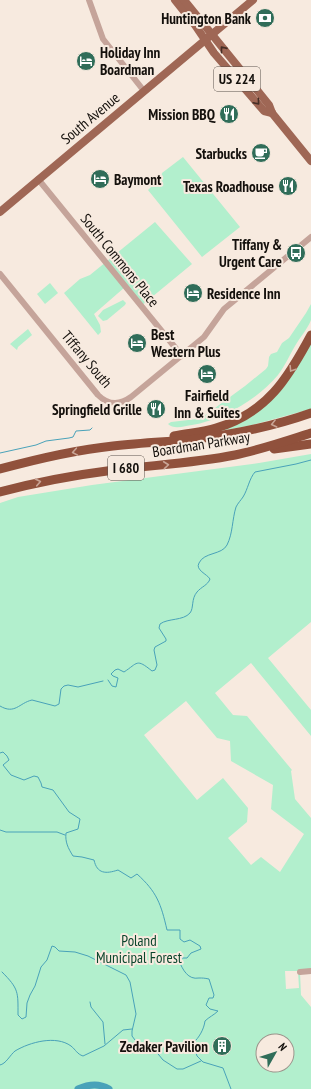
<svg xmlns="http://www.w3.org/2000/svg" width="311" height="1089" font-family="'PT Sans Narrow',sans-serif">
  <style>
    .green { fill: #b2efcd; fill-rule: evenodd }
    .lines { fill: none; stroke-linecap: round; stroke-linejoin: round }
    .stream { stroke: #49a2b9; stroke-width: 1 }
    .river { stroke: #49a2b9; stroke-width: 7 }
    .minor { stroke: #c5a49a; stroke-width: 6 }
    .major { stroke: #9f6755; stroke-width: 8 }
    .highway { stroke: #90513c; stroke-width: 9 }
    .oneway { stroke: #452e26 }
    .oneway2 { stroke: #c9a596 }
    .labels { text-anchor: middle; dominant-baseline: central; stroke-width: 4; stroke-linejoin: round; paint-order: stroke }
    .shield { fill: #f7eadf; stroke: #58514b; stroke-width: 1 }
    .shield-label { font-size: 14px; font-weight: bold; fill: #14100c }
    .poi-label { font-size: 15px; font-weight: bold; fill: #14100c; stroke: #f7eadf; text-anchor: end }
    .street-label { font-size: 15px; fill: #14100c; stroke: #f7eadf }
    .park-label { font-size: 15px; fill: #0a452c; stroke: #f7eadf }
  </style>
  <rect width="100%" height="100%" fill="#f7eadf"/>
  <g class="green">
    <polygon points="183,157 240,227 202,257 148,190 153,185 152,183 161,176 162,173"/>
    <polygon points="155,222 192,264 141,306 125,287 94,314 100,325 101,332 98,335 64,293 80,279 90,275"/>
    <polygon points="50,283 58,293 45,304 37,294"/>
    <polygon points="123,300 126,303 125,305 107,320 103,321 98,316 103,310"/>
    <path d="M 311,304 C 311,309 311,315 311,320 C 308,328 299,339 295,346 C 289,356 285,366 278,375 C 258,399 222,420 192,425 C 185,426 174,430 168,424 L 171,422 L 197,419 L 204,416 L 245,386 L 266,369 L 268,366 L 269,357 L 271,354 L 277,352 L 282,343 L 289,338 L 306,313 Z"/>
    <polygon points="28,329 32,335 18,347 17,350 10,344"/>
    <polygon points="311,338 311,409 252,425 216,432 255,411"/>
    <path d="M 311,454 L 311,622 L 268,658 L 311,710 L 311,736 L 251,663 L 215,693 L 233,715 L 247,716 L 292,770 L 291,771 L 295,799 L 311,818 L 311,971 L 300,972 L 301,995 L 311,1007 L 311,1089 L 0,1089 L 0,503 L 18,497 L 92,485 L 259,463 ZM 186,701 L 217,738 L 230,741 L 231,761 L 273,785 L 271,809 L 304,834 L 280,872 L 261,857 L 251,865 L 228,838 L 247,822 L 248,808 L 223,778 L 197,800 L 144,735 ZM 285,971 L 298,971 L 299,988 L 286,989 ZM 263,1041 L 287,1041 L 287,1065 L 263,1065 Z"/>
  </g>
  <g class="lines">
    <g class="stream">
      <polyline points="0,453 36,445 46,441 69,438 73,437 76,431 90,430 92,428"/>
      <path d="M 108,680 L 112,686 L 116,687 L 118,678 L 113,676 L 111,674 L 115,670 L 118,669 L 124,672 C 138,663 136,658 152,671 L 155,670 L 157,665 L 154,650 L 155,647 L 166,641 L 166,639 L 159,628 L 160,624 C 168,618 183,621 190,613 C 194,608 191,599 197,592 C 201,587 208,585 210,579 C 207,574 195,570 199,563 C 204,552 222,555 227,545 C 233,533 232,520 236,507 C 238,503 241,500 243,497 C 248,489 249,479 255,472 L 296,464 L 311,460"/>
      <path d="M 0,706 C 15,715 19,703 32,700 L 55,706 L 59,704 L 61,689 L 64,686 L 68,685 L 78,687 L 103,681"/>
      <path d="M 0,753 L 3,752 L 7,756 L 9,760 L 3,765 L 11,775 L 24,780 L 34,776 L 38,777 L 41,783 L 42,787 L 53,790 L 69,812 L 80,819 L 78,829 L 66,833 C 65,842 68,848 73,856 L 82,857 L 94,860 C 97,874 106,874 118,870 L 131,878 L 137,874 C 157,892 161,904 167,930 L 180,930 L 180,939 L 184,942 L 190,940 L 200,946 L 201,949 L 191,953 L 187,958 L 181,958 L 179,961 C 183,970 188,980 199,978 C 203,978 204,978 209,979 L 214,995 L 213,998 L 209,998 L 206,1005 L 210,1009 L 218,1011 C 214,1015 209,1017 205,1021 C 204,1029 199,1038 193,1043 L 197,1056 L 203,1062 L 223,1068 L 231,1089"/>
      <polyline points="0,830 6,832 57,832 65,835"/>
      <path d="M 2,972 C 19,989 18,992 18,1015 L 22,1019 L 26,1017 L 27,1003 L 30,995 L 35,986 L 41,967 L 47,960 L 52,946 L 55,947 L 59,951 L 75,952 L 88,956 L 126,975 L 130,982 L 136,1014 L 132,1031 L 132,1036 L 135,1040 L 146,1047 L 154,1049 L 163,1060 L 177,1069 L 183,1069 L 201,1061"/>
      <polyline points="90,1002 91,1007 103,1022 105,1044"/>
      <path d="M 0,1065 C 6,1064 10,1055 15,1051 C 30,1042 56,1035 71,1046 C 76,1050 77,1054 83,1056 L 104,1046 L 123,1030 L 132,1029"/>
    </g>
    <path class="river" d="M 78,1089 C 89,1084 99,1083 109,1089"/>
    <g class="minor">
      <polyline points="89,0 103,39 144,91"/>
      <polyline points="38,179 182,356"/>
      <path d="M 0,274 L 98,395 C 108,405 120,405 131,397 L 204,337 L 224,309 L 311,237"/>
      <polyline points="300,972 311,971"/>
    </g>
    <g class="major">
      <polyline points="175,0 195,25 214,53 264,111 272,113"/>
      <polyline points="184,0 269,105 272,113 311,161"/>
      <polyline points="0,212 253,0"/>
    </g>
    <g class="highway">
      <path d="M 174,436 C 188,433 203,432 216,428 C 267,413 288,378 311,335"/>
      <polyline points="274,449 311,444"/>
      <path d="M 0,469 C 37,459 75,450 113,446 C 139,443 164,442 189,440 C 230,435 272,427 311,413"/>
      <path d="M 0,492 C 37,482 75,475 114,470 C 154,465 195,463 235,455 C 260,450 286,441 311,433"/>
    </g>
  </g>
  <defs><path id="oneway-chevron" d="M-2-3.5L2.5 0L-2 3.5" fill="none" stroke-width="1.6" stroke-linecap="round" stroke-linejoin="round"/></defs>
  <g class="oneway">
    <use href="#oneway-chevron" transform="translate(223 49) rotate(-129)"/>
    <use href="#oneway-chevron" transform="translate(257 102) rotate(49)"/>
  </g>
  <g class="oneway2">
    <use href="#oneway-chevron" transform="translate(292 369) rotate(122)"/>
    <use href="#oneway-chevron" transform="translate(274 424) rotate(166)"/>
    <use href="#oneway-chevron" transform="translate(75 452) rotate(170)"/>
    <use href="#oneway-chevron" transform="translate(166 465) rotate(-6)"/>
    <use href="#oneway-chevron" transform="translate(38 482) rotate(-12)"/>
  </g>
  <defs>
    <symbol id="bank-disc" viewBox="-11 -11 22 22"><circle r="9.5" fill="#306d59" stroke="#f7eadf"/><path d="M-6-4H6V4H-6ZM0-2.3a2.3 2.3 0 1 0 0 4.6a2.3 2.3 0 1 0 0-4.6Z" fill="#fff"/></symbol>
    <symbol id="hotel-disc" viewBox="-11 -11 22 22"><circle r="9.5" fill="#306d59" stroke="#f7eadf"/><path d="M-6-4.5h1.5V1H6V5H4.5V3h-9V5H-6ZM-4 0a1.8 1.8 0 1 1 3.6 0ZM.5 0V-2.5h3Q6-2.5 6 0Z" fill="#fff"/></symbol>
    <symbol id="restaurant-disc" viewBox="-11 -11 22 22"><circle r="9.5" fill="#306d59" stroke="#f7eadf"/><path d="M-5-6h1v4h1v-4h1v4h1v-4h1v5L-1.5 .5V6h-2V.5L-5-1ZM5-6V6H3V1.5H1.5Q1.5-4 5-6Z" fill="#fff"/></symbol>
    <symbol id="cafe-disc" viewBox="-11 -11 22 22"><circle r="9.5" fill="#306d59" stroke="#f7eadf"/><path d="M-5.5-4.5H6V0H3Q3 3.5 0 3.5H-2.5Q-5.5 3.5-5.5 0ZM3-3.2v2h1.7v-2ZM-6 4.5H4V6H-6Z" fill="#fff"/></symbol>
    <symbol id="bus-disc" viewBox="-11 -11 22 22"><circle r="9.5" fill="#306d59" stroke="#f7eadf"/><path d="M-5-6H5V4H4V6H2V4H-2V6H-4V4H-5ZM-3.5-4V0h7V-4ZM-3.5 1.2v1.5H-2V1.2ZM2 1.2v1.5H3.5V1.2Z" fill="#fff"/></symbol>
    <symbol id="building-disc" viewBox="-11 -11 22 22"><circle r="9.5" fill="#306d59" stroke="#f7eadf"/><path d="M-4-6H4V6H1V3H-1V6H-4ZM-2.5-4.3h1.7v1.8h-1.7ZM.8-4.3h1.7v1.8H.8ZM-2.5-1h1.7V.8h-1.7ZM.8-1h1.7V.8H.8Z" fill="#fff"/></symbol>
  </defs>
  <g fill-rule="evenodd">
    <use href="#bank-disc" x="254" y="7" width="22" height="22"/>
    <use href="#hotel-disc" x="75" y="50" width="22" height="22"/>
    <use href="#restaurant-disc" x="218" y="103" width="22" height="22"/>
    <use href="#cafe-disc" x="250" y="142" width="22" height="22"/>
    <use href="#hotel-disc" x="89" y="168" width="22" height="22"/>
    <use href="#restaurant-disc" x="277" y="175" width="22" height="22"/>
    <use href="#bus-disc" x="285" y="242" width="22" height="22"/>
    <use href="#hotel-disc" x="182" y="282" width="22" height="22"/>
    <use href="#hotel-disc" x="126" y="332" width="22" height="22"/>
    <use href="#hotel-disc" x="196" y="363" width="22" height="22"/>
    <use href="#restaurant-disc" x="145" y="398" width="22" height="22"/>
    <use href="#building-disc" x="211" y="1035" width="22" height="22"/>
  </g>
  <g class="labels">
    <g class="shield">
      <rect x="214" y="67" width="46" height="24" rx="3"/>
      <rect x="108" y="456" width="36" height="24" rx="3"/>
    </g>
    <g class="shield-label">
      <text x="237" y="79">US 224</text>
      <text x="126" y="468">I 680</text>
    </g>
    <g class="poi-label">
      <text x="251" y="18">Huntington Bank</text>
      <text x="100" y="52" text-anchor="start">Holiday Inn<tspan x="100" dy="17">Boardman</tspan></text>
      <text x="215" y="114">Mission BBQ</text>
      <text x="247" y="153">Starbucks</text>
      <text x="114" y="179" text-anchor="start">Baymont</text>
      <text x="274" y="186">Texas Roadhouse</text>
      <text x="282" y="244">Tiffany &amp;<tspan x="282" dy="17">Urgent Care</tspan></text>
      <text x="207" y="293" text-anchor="start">Residence Inn</text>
      <text x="151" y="334" text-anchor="start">Best<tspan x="151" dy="17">Western Plus</tspan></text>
      <text x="207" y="395" text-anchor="middle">Fairfield<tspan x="207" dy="17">Inn &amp; Suites</tspan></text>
      <text x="142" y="409">Springfield Grille</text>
      <text x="208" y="1046">Zedaker Pavilion</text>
    </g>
    <g class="street-label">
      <text transform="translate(90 118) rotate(-40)">South Avenue</text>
      <text transform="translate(120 260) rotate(51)">South Commons Place</text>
      <text transform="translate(87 359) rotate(50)">Tiffany South</text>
      <text transform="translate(201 444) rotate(-9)">Boardman Parkway</text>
    </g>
    <g class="park-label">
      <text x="139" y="940">Poland<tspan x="139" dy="17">Municipal Forest</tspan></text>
    </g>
  </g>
  <g transform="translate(275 1053) rotate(51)"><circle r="19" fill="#f7eadf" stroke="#9c938b"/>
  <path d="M0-3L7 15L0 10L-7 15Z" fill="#306d59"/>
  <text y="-6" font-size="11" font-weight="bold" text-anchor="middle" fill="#14100c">N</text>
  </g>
</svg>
